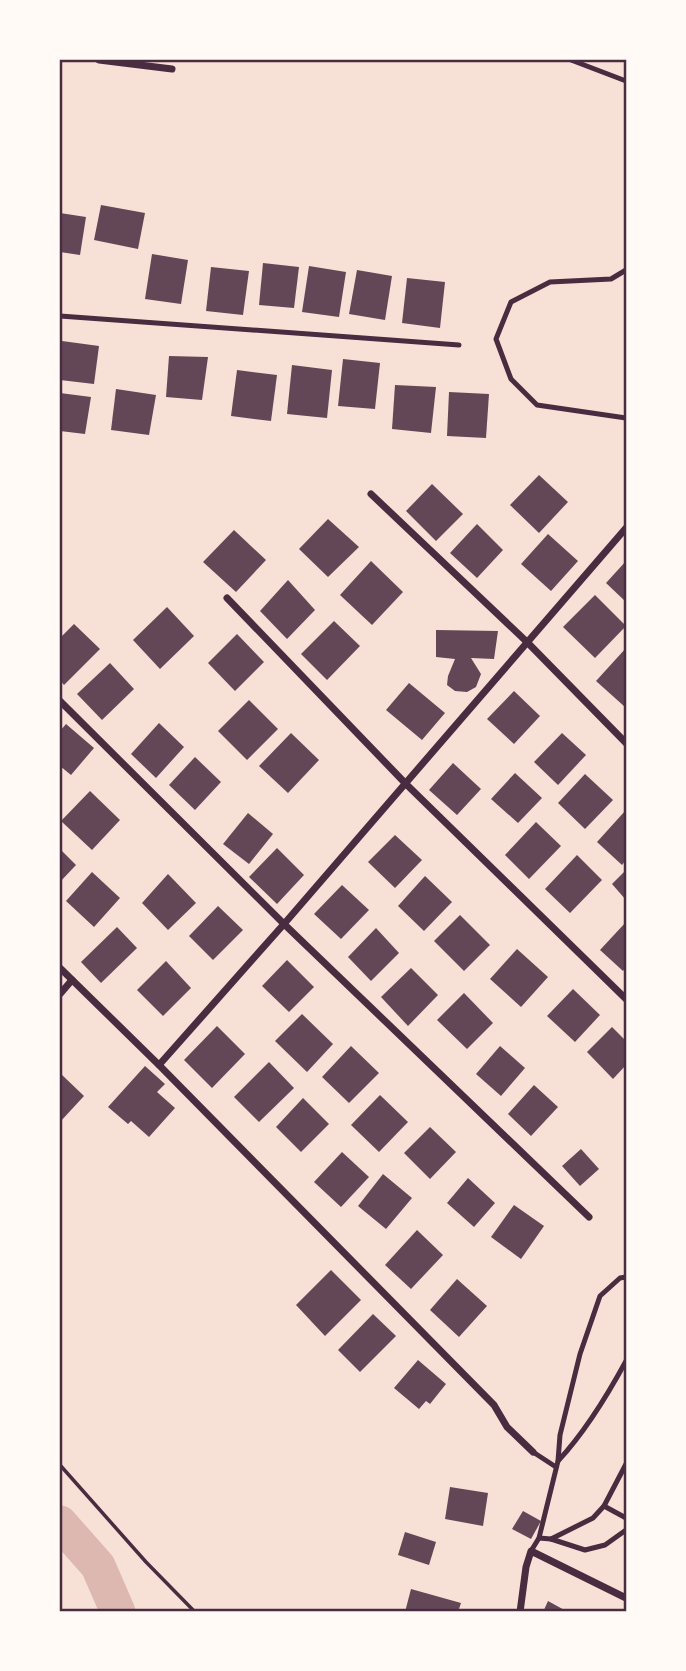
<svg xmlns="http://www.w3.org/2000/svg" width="686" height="1671" font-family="'Fira Sans',sans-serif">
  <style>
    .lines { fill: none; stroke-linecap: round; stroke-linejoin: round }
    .river { stroke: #dcb8b0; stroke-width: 35 }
    .building { fill: #644757 }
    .path { stroke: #4a2c40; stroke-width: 3.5 }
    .service { stroke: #4a2c40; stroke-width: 5 }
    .minor { stroke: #4a2c40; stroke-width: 7 }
    .neatline { fill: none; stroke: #4a2c40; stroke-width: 2.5 }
  </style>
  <rect width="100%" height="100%" fill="#f7e1d7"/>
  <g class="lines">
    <polyline class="river" points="60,1523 98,1566 118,1612"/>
  </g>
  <g class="building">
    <polygon points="101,205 145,213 138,249 94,240"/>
    <polygon points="60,213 86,217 80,255 60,252"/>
    <polygon points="152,254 188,260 181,304 145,299"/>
    <polygon points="263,263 299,267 294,308 259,305"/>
    <polygon points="309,266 346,272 339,317 302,312"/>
    <polygon points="211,267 249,271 243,315 206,311"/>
    <polygon points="357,270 392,276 385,320 349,314"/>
    <polygon points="407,278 445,282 440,328 402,323"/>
    <polygon points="62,341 99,346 94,384 60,380"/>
    <polygon points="169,356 208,357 202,400 166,397"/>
    <polygon points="343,359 380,363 375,409 338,406"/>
    <polygon points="292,365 332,370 327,418 287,414"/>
    <polygon points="237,370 277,375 271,421 231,416"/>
    <polygon points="395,385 436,387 431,433 392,429"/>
    <polygon points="116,389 156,395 149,435 111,430"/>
    <polygon points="449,392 489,394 486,438 447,436"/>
    <polygon points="60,393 91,397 85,434 60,431"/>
    <polygon points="539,475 568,502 539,533 510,505"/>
    <polygon points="432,484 463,514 436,541 406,511"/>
    <polygon points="328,519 359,547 328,577 299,549"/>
    <polygon points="477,524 503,550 477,578 450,553"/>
    <polygon points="234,530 266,560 236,592 203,562"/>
    <polygon points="548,534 578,561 551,591 521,564"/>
    <polygon points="371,561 403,592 372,625 340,595"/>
    <polygon points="626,561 626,602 606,583"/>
    <polygon points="288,580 315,610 287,639 260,611"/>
    <polygon points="595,595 626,626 595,658 563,627"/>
    <polygon points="167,607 194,636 160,669 133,640"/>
    <polygon points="334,621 360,646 327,680 301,654"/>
    <polygon points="74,624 100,649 64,685 60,680 60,638"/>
    <polygon points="436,630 498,631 494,659 471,658 481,674 476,687 467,692 455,691 447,685 448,676 455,659 436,657"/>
    <polygon points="237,634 264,662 235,691 208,663"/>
    <polygon points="626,648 626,706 625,707 596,681"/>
    <polygon points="110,663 134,689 102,720 77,694"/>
    <polygon points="409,683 445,713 422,740 386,710"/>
    <polygon points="514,691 540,716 514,744 487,719"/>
    <polygon points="249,700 278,729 247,760 218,731"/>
    <polygon points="159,723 184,747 156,778 131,754"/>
    <polygon points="66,724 94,748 71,775 60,766 60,731"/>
    <polygon points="291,733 319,760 288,793 259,766"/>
    <polygon points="562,733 586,755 558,785 534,762"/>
    <polygon points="195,757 221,782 195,810 169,785"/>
    <polygon points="453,763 481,789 457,815 429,790"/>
    <polygon points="515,773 542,798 518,823 491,799"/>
    <polygon points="585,774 613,800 585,829 558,803"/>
    <polygon points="90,791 120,820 92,850 61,821"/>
    <polygon points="625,811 626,860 622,865 597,842"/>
    <polygon points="248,813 273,834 249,864 223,844"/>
    <polygon points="536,822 561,846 529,879 505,855"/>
    <polygon points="395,835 422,860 395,888 368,862"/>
    <polygon points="277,848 304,875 277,904 249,877"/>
    <polygon points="60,849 76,865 60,882"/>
    <polygon points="577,855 602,880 570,913 545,889"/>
    <polygon points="626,870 626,900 612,884"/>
    <polygon points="92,872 120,898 94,927 66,901"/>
    <polygon points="168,874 196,903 168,930 142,903"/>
    <polygon points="425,876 452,902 424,931 398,906"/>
    <polygon points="342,885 369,910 341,939 314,914"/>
    <polygon points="218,906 243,930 213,960 189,936"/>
    <polygon points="460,915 490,945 464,971 434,941"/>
    <polygon points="626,922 626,967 623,971 600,950"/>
    <polygon points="117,927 137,948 101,983 81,962"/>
    <polygon points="376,928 399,953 371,981 348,957"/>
    <polygon points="517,949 548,977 521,1007 490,979"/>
    <polygon points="287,960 314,987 289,1012 262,986"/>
    <polygon points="166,961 191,988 163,1016 137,990"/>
    <polygon points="411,968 438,995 408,1026 381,997"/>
    <polygon points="573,989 600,1015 575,1042 547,1016"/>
    <polygon points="464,993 493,1023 467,1049 437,1020"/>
    <polygon points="302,1014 333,1044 307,1072 275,1041"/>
    <polygon points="217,1026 245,1054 212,1088 184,1060"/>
    <polygon points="612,1027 626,1041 626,1065 613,1079 587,1052"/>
    <polygon points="351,1046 379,1073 349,1103 322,1077"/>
    <polygon points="500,1046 525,1068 501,1096 476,1074"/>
    <polygon points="269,1062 294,1088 259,1122 234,1097"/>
    <polygon points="145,1066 165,1084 157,1092 175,1108 149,1137 131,1121 128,1124 108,1107"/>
    <polygon points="60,1073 84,1096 60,1122"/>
    <polygon points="534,1085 558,1107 531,1136 508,1114"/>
    <polygon points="380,1095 408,1122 379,1152 351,1125"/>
    <polygon points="303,1098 329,1124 301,1152 276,1127"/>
    <polygon points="430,1127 456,1152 430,1179 404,1153"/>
    <polygon points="581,1149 599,1169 580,1186 562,1166"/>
    <polygon points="342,1152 369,1177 341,1207 314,1182"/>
    <polygon points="383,1174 412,1198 386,1229 358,1206"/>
    <polygon points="468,1178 495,1203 474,1227 447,1203"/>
    <polygon points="514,1205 544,1226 521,1259 491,1237"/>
    <polygon points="417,1230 443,1255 411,1289 385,1265"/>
    <polygon points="331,1270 361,1300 325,1336 296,1305"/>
    <polygon points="457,1279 487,1306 459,1337 430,1310"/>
    <polygon points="373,1314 396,1336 360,1372 338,1350"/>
    <polygon points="418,1360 446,1384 430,1404 426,1401 419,1409 394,1388"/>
    <polygon points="450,1487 488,1493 483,1526 445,1519"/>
    <polygon points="523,1511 541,1521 531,1539 512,1529"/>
    <polygon points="405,1532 436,1542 429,1565 398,1555"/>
    <polygon points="411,1589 461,1603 458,1612 405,1612"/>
    <polygon points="548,1601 568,1612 543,1612"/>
  </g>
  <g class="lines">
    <polyline class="path" points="60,1465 146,1562 195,1612"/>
    <g class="service">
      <polyline points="571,60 626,81"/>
      <polyline points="626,270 611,279 550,282 511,302 496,339 511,379 537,405 626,418"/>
      <polyline points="60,316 459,345"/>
      <polyline points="533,1452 556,1467"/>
      <path d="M 558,1461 C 586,1431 607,1396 626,1361"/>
      <polyline points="604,1506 626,1518"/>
      <polyline points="539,1538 551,1539 593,1518 604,1506 626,1464"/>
      <polyline points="551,1539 585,1550 605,1545 626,1530"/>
      <polyline points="531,1551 539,1538 558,1461 560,1435 580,1354 600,1296 620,1278 626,1277"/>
    </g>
    <g class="minor">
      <polyline points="99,60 172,69"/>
      <polyline points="371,494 527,642 626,743"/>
      <polyline points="227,598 406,784 626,999"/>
      <polyline points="60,701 284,924 589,1217"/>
      <polyline points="60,968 159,1065 494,1405 507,1427 533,1452"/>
      <polyline points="60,994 72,980"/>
      <polyline points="159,1065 284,924 626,528"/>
      <polyline points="520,1612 526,1567 531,1551 626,1598"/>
    </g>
  </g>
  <rect width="686" height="1671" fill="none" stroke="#fffaf5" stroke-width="122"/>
  <rect x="61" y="61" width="564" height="1549" class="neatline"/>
</svg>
